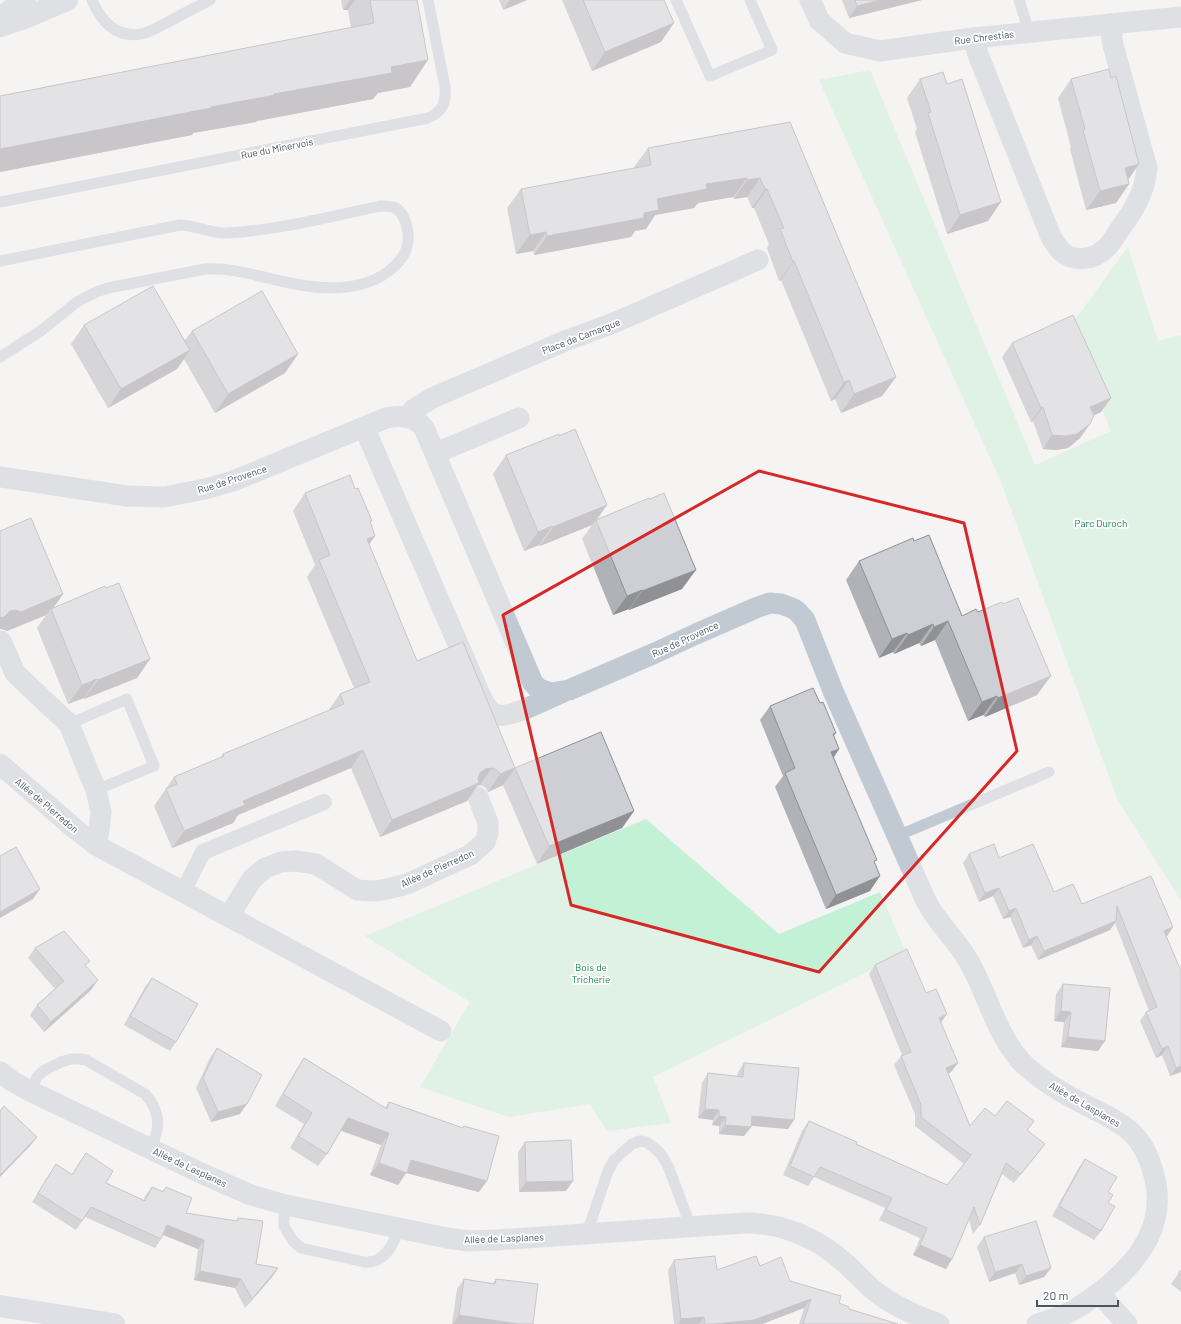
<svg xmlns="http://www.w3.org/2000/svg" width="1181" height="1324" font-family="Barlow,sans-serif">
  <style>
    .green { fill: #c3f1d5 }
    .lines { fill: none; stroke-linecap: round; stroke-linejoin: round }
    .service { stroke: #c1cad2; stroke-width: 11 }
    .pedestrian { stroke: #c1cad2; stroke-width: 16 }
    .minor { stroke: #c1cad2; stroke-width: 21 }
    .tertiary { stroke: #c1cad2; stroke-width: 22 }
    .secondary { stroke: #c1cbd6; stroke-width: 22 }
    .wall { fill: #b0b2b7 }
    .shaded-wall { fill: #909195 }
    .building { fill: #cdcfd5; stroke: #909195 }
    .marked { fill: none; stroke: #d62828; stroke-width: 3; stroke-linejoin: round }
    .labels { text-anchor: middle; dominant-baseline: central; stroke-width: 3.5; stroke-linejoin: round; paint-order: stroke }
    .street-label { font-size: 10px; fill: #4a5661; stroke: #fff }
    .park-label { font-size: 10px; fill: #17864f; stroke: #fff }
  </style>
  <rect width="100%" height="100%" fill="#f5f3f3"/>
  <g class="green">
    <polygon points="870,70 1035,465 1111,431 1069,328 1128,247 1158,341 1181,335 1181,900 1118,801 1001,482 819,80"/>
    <polygon points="646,819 779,934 880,892 906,953 653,1077 671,1123 607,1131 590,1104 509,1117 420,1087 470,1002 365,936"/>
  </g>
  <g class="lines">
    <g class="service">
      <path d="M 92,0 C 101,21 116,38 141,34 C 151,32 162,25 172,20 C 184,13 197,7 210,0"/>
      <polyline points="676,0 710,76 772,50 750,0"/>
      <polyline points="1019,0 1029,32"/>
      <path d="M 0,202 L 428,118 C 443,112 446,102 445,87 L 428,0"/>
      <path d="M 0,261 L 180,225 C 196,225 211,234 227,233 C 279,230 330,217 380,206 C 384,206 389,206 393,207 C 407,212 411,238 406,250 C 399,267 379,280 362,284 C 341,290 316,288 295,284 C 265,279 236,267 205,269 L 108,288 L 96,292 L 77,302 L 42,330 L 0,357"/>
      <polyline points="69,724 127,699 154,766 96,790"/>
      <polyline points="897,836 1049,772"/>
      <path d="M 30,1091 L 37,1077 L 43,1071 L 61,1062 L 71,1059 L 79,1059 L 86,1060 L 145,1094 C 161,1112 161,1128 150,1149"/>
      <path d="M 286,1205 L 284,1217 L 284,1226 L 293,1241 L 301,1248 L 364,1262 C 384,1264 394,1244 399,1228"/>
      <polyline points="587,1233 608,1171 614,1160 632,1144 640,1141 646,1142 653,1147 661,1154 668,1166 691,1227"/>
    </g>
    <polyline class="pedestrian" points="183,892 203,852 324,802"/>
    <g class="minor">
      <polyline points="810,0 819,20 845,43 880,51 973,38 1181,17"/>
      <path d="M 973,38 L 979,57 L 1051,237 C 1054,242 1057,247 1062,252 C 1074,262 1094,260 1105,249 C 1111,244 1115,236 1120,229 C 1134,210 1145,192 1147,168 L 1113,45 L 1110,24"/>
      <polyline points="409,418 413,410 432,398 565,341 616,322 758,260"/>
      <path d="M 364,427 L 481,697 C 485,705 489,713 498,715 C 512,718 549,698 563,692"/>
      <polyline points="436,453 519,418"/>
      <path d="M 0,477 L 127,496 L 164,497 L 205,489 L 233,481 L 386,418 C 399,415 415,416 424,428 L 533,683 L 539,689 L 551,693 L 569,690 L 655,653 L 696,634 L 758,607 L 770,603 L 781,604 L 792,608 L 797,611 L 805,620 L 833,691 L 926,901 C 937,923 956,939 968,960 C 987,992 994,1029 1019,1059 C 1035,1077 1057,1090 1078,1101 C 1096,1111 1117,1119 1132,1133 C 1144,1144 1150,1160 1154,1175 C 1167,1224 1140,1260 1104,1289 C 1092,1298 1079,1308 1066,1314 C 1057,1318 1047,1321 1037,1324"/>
      <polyline points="1,641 15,673 69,724 96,790 101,812 99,830 96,845"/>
      <polyline points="0,764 74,828 96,845 441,1031"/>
      <polyline points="229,916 252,879 265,868 281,862 296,861 316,864 357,890 373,891 383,890 407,884 470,855 485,842 488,833 488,823 478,797"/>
      <path d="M 0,1072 L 12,1081 L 30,1091 L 205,1175 L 251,1195 L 286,1205 L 447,1238 L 469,1241 L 496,1240 L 745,1223 C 782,1223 818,1238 845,1263 C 856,1272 865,1284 876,1292 C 895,1307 917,1316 939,1324"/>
      <polyline points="1099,1293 1127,1324"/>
    </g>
    <g class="tertiary">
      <polyline points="0,18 25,0"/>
      <polyline points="0,26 27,17 67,0"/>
    </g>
    <polyline class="secondary" points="0,1306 114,1324"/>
  </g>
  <g class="wall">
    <polygon points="341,0 417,0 410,87 378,93 373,99 257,121 256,122 193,133 192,135 0,172 351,28 348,10 343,10"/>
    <polygon points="499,0 527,0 503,10"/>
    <polygon points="562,0 664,0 661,42 592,71"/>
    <polygon points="842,0 922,0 849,18"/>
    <polygon points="920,79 947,84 988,221 947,234 915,132 917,129 907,98"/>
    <polygon points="1071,79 1128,180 1129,184 1116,203 1086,210 1070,149 1071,147 1058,98"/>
    <polygon points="790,122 896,377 882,396 841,413 835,399 831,401 781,280 779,281 767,248 769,244 754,208 752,208 747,197 734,199 733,197 698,203 694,208 655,215 646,229 635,231 631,237 534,255 533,251 516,254 507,208 521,189 635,168 634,167 648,148"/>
    <polygon points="84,325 185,340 192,331 298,354 285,373 215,413 184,359 177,369 108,408 71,344"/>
    <polygon points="1012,343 1111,398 1101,412 1094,415 1080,438 1068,448 1056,450 1043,449 1033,421 1031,422 1002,357"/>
    <polygon points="559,436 607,505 597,520 682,589 629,610 629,609 613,615 582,539 592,525 540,546 539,545 524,551 493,474 506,455"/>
    <polygon points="355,489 372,521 370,523 369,545 417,661 515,768 634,811 622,828 537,864 503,785 488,792 485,787 480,785 477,786 467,801 380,837 351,768 238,815 233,823 172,848 154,806 174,777 220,758 223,754 328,711 340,694 354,688 307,577 315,565 293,511 305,493"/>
    <polygon points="0,531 63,594 53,608 150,659 137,678 84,699 84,698 68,704 37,628 46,615 7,631 2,629 0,629"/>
    <polygon points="914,541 962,616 978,612 1037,695 985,717 983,715 968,721 935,640 921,646 919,643 894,654 893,652 879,658 846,580 859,561"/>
    <polygon points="820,703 836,733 834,736 839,749 834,757 875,863 870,891 826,909 775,787 783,776 760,720 770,706"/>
    <polygon points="969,854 999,858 1054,892 1082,904 1151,876 1173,927 1167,936 1166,936 1181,1072 1170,1076 1162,1055 1156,1058 1140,1021 1146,1012 1149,1011 1115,923 1110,930 1038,960 1031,945 1023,948 1010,917 1003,919 993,896 979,902 963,863"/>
    <polygon points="35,948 86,966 91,990 44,1032 30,1015 37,1005 55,989 28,958"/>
    <polygon points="875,965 926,993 941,1023 958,1063 951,1072 948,1074 970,1126 995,1116 1034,1121 1027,1130 1038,1153 1014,1183 1002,1174 980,1225 973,1234 969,1220 952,1259 946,1269 913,1255 920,1238 879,1220 885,1208 814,1177 808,1186 783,1175 802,1131 809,1121 856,1144 947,1185 964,1164 915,1126 915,1114 894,1065 902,1055 869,974"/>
    <polygon points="152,978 176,1042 170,1051 124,1025 145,987"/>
    <polygon points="1063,984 1098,1051 1061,1047 1064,1022 1054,1021 1056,994"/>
    <polygon points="217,1048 240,1114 211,1122 196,1088 210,1058"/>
    <polygon points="304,1058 385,1108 389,1102 463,1128 464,1126 479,1192 406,1173 398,1185 370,1175 381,1145 341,1131 327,1154 318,1166 290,1148 304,1124 275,1106 296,1070"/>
    <polygon points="744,1063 788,1129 751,1126 751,1127 744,1136 719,1134 719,1126 712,1125 713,1120 698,1118 702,1083 708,1073 737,1076 738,1072"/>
    <polygon points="525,1142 566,1191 519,1192 518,1152"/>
    <polygon points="86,1153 106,1183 144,1200 145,1196 152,1187 163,1191 166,1187 186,1213 236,1221 238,1218 256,1264 278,1268 272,1277 245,1308 235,1288 194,1280 198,1249 163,1235 161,1239 155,1248 85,1217 76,1230 32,1202 56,1164 72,1174"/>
    <polygon points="1085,1159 1108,1203 1101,1231 1094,1240 1052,1216 1078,1169"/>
    <polygon points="984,1237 1051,1268 1044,1277 1019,1285 1015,1273 989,1282 977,1247"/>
    <polygon points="674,1260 717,1270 760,1266 790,1281 839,1303 849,1309 898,1324 799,1324 804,1308 762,1324 674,1324 668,1270"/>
    <polygon points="1181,1270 1181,1292 1171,1284"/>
    <polygon points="464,1279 492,1284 496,1279 533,1324 452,1324 457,1289"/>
  </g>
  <g class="shaded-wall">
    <polygon points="350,0 355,0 348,10 343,10"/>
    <polygon points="510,0 527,0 503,10"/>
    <polygon points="881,0 922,0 849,18 857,6"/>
    <polygon points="674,23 661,42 592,71 605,52"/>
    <polygon points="428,60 410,87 378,93 373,99 257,121 256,122 193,133 192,135 0,172 0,149 274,94 391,67"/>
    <polygon points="1139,164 1126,183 1125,168"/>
    <polygon points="747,178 733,197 698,203 694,208 655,215 646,229 635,231 631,237 534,255 547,236 644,213 657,199 706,184"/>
    <polygon points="760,178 747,197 734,199 747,180"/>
    <polygon points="1129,184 1116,203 1086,210 1100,191"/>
    <polygon points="765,189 767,189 754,208 752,208"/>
    <polygon points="1001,202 988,221 947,234 960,215"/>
    <polygon points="546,232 533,251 516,254 530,235"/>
    <polygon points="794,261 781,280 779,281 793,262"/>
    <polygon points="190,350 177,369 108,408 121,389"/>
    <polygon points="298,354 285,373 215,413 228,394"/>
    <polygon points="896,377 882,396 841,413 854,394"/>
    <polygon points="849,380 835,399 831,401 844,382"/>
    <polygon points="1111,398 1101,412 1081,421 1090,407"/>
    <polygon points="1043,407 1033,421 1031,422 1041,408"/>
    <polygon points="1090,424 1080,438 1068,448 1056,450 1043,449 1052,435"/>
    <polygon points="607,505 592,525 540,546 553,527"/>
    <polygon points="552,526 539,545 524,551 538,532"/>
    <polygon points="375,536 363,553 367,539"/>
    <polygon points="696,570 682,589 629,610 642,591"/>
    <polygon points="642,590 629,609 613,615 627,596"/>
    <polygon points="63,594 51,611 51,609 46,615 7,631 2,629 0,629 0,618 10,611"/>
    <polygon points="948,621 935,640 921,646 934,627"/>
    <polygon points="933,624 919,643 894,654 908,635"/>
    <polygon points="907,633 893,652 879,658 892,639"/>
    <polygon points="150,659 137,678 84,699 98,680"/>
    <polygon points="1051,676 1037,695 985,717 998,698"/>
    <polygon points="97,679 84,698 68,704 82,685"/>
    <polygon points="997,696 983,715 968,721 982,702"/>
    <polygon points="839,749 829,764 831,752"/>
    <polygon points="363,750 351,768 238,815 233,823 172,848 184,831 243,801"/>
    <polygon points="492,768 480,785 477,786 467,801 380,837 392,820 480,773 485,769"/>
    <polygon points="515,768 503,785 488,792 500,774"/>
    <polygon points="634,811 622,828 537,864 549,846"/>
    <polygon points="880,876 870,891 826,909 836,895"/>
    <polygon points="999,888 993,896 979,902 985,893"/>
    <polygon points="40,889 33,899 0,918 0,912"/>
    <polygon points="1016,908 1010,917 1003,919 1009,911"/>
    <polygon points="1116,921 1110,930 1038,960 1044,951"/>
    <polygon points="1173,927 1167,936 1158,940 1164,931"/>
    <polygon points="1037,936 1031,945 1023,948 1029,940"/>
    <polygon points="98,980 91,990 44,1032 51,1022"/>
    <polygon points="1061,1011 1071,1012 1064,1022 1054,1021"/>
    <polygon points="947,1014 940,1024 939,1018"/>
    <polygon points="1068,1037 1105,1041 1098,1051 1061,1047"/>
    <polygon points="1168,1046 1162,1055 1156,1058 1162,1049"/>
    <polygon points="958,1063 951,1072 939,1077 946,1068"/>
    <polygon points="1181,1066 1181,1072 1170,1076 1176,1068"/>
    <polygon points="247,1104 240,1114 211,1122 218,1112"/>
    <polygon points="705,1109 719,1110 713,1120 698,1118"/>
    <polygon points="719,1116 726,1117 719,1126 712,1125"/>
    <polygon points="752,1116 794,1120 788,1129 746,1125"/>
    <polygon points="348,1118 389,1133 381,1145 340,1130"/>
    <polygon points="725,1125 751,1127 744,1136 719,1134"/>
    <polygon points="37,1137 30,1146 0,1177 0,1175"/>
    <polygon points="411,1160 487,1181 479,1192 406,1173 398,1185 370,1175 379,1163"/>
    <polygon points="573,1181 566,1191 519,1192 526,1182"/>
    <polygon points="167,1225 204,1240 198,1249 161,1234"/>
    <polygon points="920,1245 952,1259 946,1269 913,1255"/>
    <polygon points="1022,1264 1015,1273 989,1282 995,1272"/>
    <polygon points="278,1268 272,1277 245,1308 252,1299"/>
    <polygon points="1051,1268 1044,1277 1019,1285 1026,1276"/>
    <polygon points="200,1271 241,1279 235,1288 194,1280"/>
    <polygon points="811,1299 804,1308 762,1324 715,1324"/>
    <polygon points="459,1315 518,1324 453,1324"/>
    <polygon points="704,1317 699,1324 678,1324 681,1319"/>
  </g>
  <g class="building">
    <polygon points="370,0 417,0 428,60 391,67 392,73 274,94 275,95 211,107 211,108 0,149 0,96 374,23"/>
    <polygon points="583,0 664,0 674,23 605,52"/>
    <polygon points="855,0 881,0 857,6"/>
    <polygon points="1109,69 1111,78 1116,76 1139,164 1125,168 1129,184 1100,191 1083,130 1085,129 1071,79"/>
    <polygon points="943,72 947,84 962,79 1001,202 960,215 928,113 931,112 920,79"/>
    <polygon points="790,122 896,377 854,394 849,380 844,382 794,261 793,262 780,229 784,228 767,189 765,189 760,178 747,180 747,178 706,184 707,189 657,199 659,210 644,213 644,218 547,236 546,232 530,235 521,189 651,165 648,148"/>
    <polygon points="153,286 190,350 121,389 84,325"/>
    <polygon points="262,291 298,354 228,394 192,331"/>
    <polygon points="1073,315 1111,398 1090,407 1094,415 1090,424 1077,434 1066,436 1052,435 1043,407 1041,408 1012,343"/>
    <polygon points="575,429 607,505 553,527 552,526 538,532 506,455 559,434 559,436"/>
    <polygon points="350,475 355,489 358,488 372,521 370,521 375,536 367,539 417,661 463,642 515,768 601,732 634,811 549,846 515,768 500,774 497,770 492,768 485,769 480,773 478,778 479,783 392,820 363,750 243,801 245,805 184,831 166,789 177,784 174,777 224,756 223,754 344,704 340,694 370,682 319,560 330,555 305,493"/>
    <polygon points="664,493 696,570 642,591 642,590 627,596 596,520 649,498 650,499"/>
    <polygon points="31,518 63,594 21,612 15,610 10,611 4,617 0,618 0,531"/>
    <polygon points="929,535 962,616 976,609 978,612 1002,602 1003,604 1018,598 1051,676 998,698 997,696 982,702 948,621 934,627 933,624 908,635 907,633 892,639 859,561 913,538 914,541"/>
    <polygon points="119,583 150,659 98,680 97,679 82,685 51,609 105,586 106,588"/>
    <polygon points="813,688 820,703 823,702 836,733 833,734 839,749 831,752 877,860 874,861 880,876 836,895 785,773 795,768 770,706"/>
    <polygon points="994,844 999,858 1033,844 1054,892 1073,884 1082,904 1151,876 1173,927 1164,931 1181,971 1181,1066 1176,1068 1168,1046 1162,1049 1146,1012 1157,1007 1117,906 1116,921 1044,951 1037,936 1029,940 1016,908 1009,911 999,888 985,893 969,854"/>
    <polygon points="16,847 40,889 0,912 0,856"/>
    <polygon points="64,931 90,961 85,965 98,980 51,1022 37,1005 64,981 35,948"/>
    <polygon points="907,949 926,993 936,989 947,1014 939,1018 958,1063 946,1068 970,1126 985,1108 995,1116 1007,1101 1034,1121 1027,1130 1045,1144 1021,1174 1006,1163 980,1225 974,1207 952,1259 920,1245 927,1228 886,1210 892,1198 820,1167 814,1177 790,1166 809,1121 857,1142 856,1144 947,1185 971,1155 921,1117 921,1105 901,1056 911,1052 875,965"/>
    <polygon points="152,978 198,1004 176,1042 130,1016"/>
    <polygon points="1063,984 1110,988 1105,1041 1068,1037 1071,1012 1061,1011"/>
    <polygon points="217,1048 262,1075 247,1104 218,1112 203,1078"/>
    <polygon points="304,1058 387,1109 389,1102 463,1128 464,1126 499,1136 487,1181 411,1160 407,1173 379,1163 389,1133 348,1118 327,1154 298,1136 312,1113 283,1094"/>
    <polygon points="744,1063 799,1068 794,1120 752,1116 751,1127 725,1125 726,1117 719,1116 719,1110 705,1109 708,1073 743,1077"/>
    <polygon points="4,1106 37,1137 0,1175 0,1111"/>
    <polygon points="571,1140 573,1181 526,1182 525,1142"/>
    <polygon points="86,1153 113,1171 106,1183 145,1201 152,1187 163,1192 166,1187 192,1198 186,1213 237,1221 238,1218 263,1221 256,1264 278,1268 252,1299 241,1279 200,1271 204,1240 167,1225 161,1239 91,1207 82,1221 38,1193 56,1164 72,1175"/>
    <polygon points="1085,1159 1117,1177 1108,1192 1113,1195 1108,1203 1115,1206 1101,1231 1059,1206"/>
    <polygon points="1036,1221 1051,1268 1026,1276 1022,1264 995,1272 984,1237"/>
    <polygon points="715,1256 717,1270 756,1256 760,1266 781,1257 790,1281 841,1296 839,1303 849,1307 849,1309 898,1324 803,1324 811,1299 754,1320 715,1324 705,1324 704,1317 681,1319 674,1260"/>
    <polygon points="1181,1270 1181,1276 1178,1274"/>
    <polygon points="464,1279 495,1284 496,1279 538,1284 533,1324 518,1324 459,1315"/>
  </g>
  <path d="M0 0H1181V1324H0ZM 759,471 L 964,523 L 1017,751 L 819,972 L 571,905 L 503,615 Z" fill="#f5f3f3" fill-opacity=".55" fill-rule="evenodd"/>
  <path class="marked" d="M 759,471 L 964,523 L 1017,751 L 819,972 L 571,905 L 503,615 Z"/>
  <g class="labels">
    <g class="street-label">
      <text transform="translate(984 37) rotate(-7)">Rue Chrestias</text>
      <text transform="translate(277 148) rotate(-11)">Rue du Minervois</text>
      <text transform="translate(581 336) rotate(-21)">Place de Camargue</text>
      <text transform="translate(232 479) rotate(-18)">Rue de Provence</text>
      <text transform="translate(685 639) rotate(-25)">Rue de Provence</text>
      <text transform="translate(47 805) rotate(40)">Allée de Pierredon</text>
      <text transform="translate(437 868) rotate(-24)">Allée de Pierredon</text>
      <text transform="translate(1085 1104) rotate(30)">Allée de Lasplanes</text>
      <text transform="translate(190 1167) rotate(25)">Allée de Lasplanes</text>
      <text transform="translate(504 1238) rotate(-2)">Allée de Lasplanes</text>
    </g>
    <g class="park-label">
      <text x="1101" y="523">Parc Duroch</text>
      <text x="591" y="967">Bois de<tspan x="591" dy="12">Tricherie</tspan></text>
    </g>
  </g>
  <path d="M1037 1300v6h81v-6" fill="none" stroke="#4a5661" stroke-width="2"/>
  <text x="1043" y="1300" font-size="12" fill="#4a5661" stroke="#ffffff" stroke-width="3" paint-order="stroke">20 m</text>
</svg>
